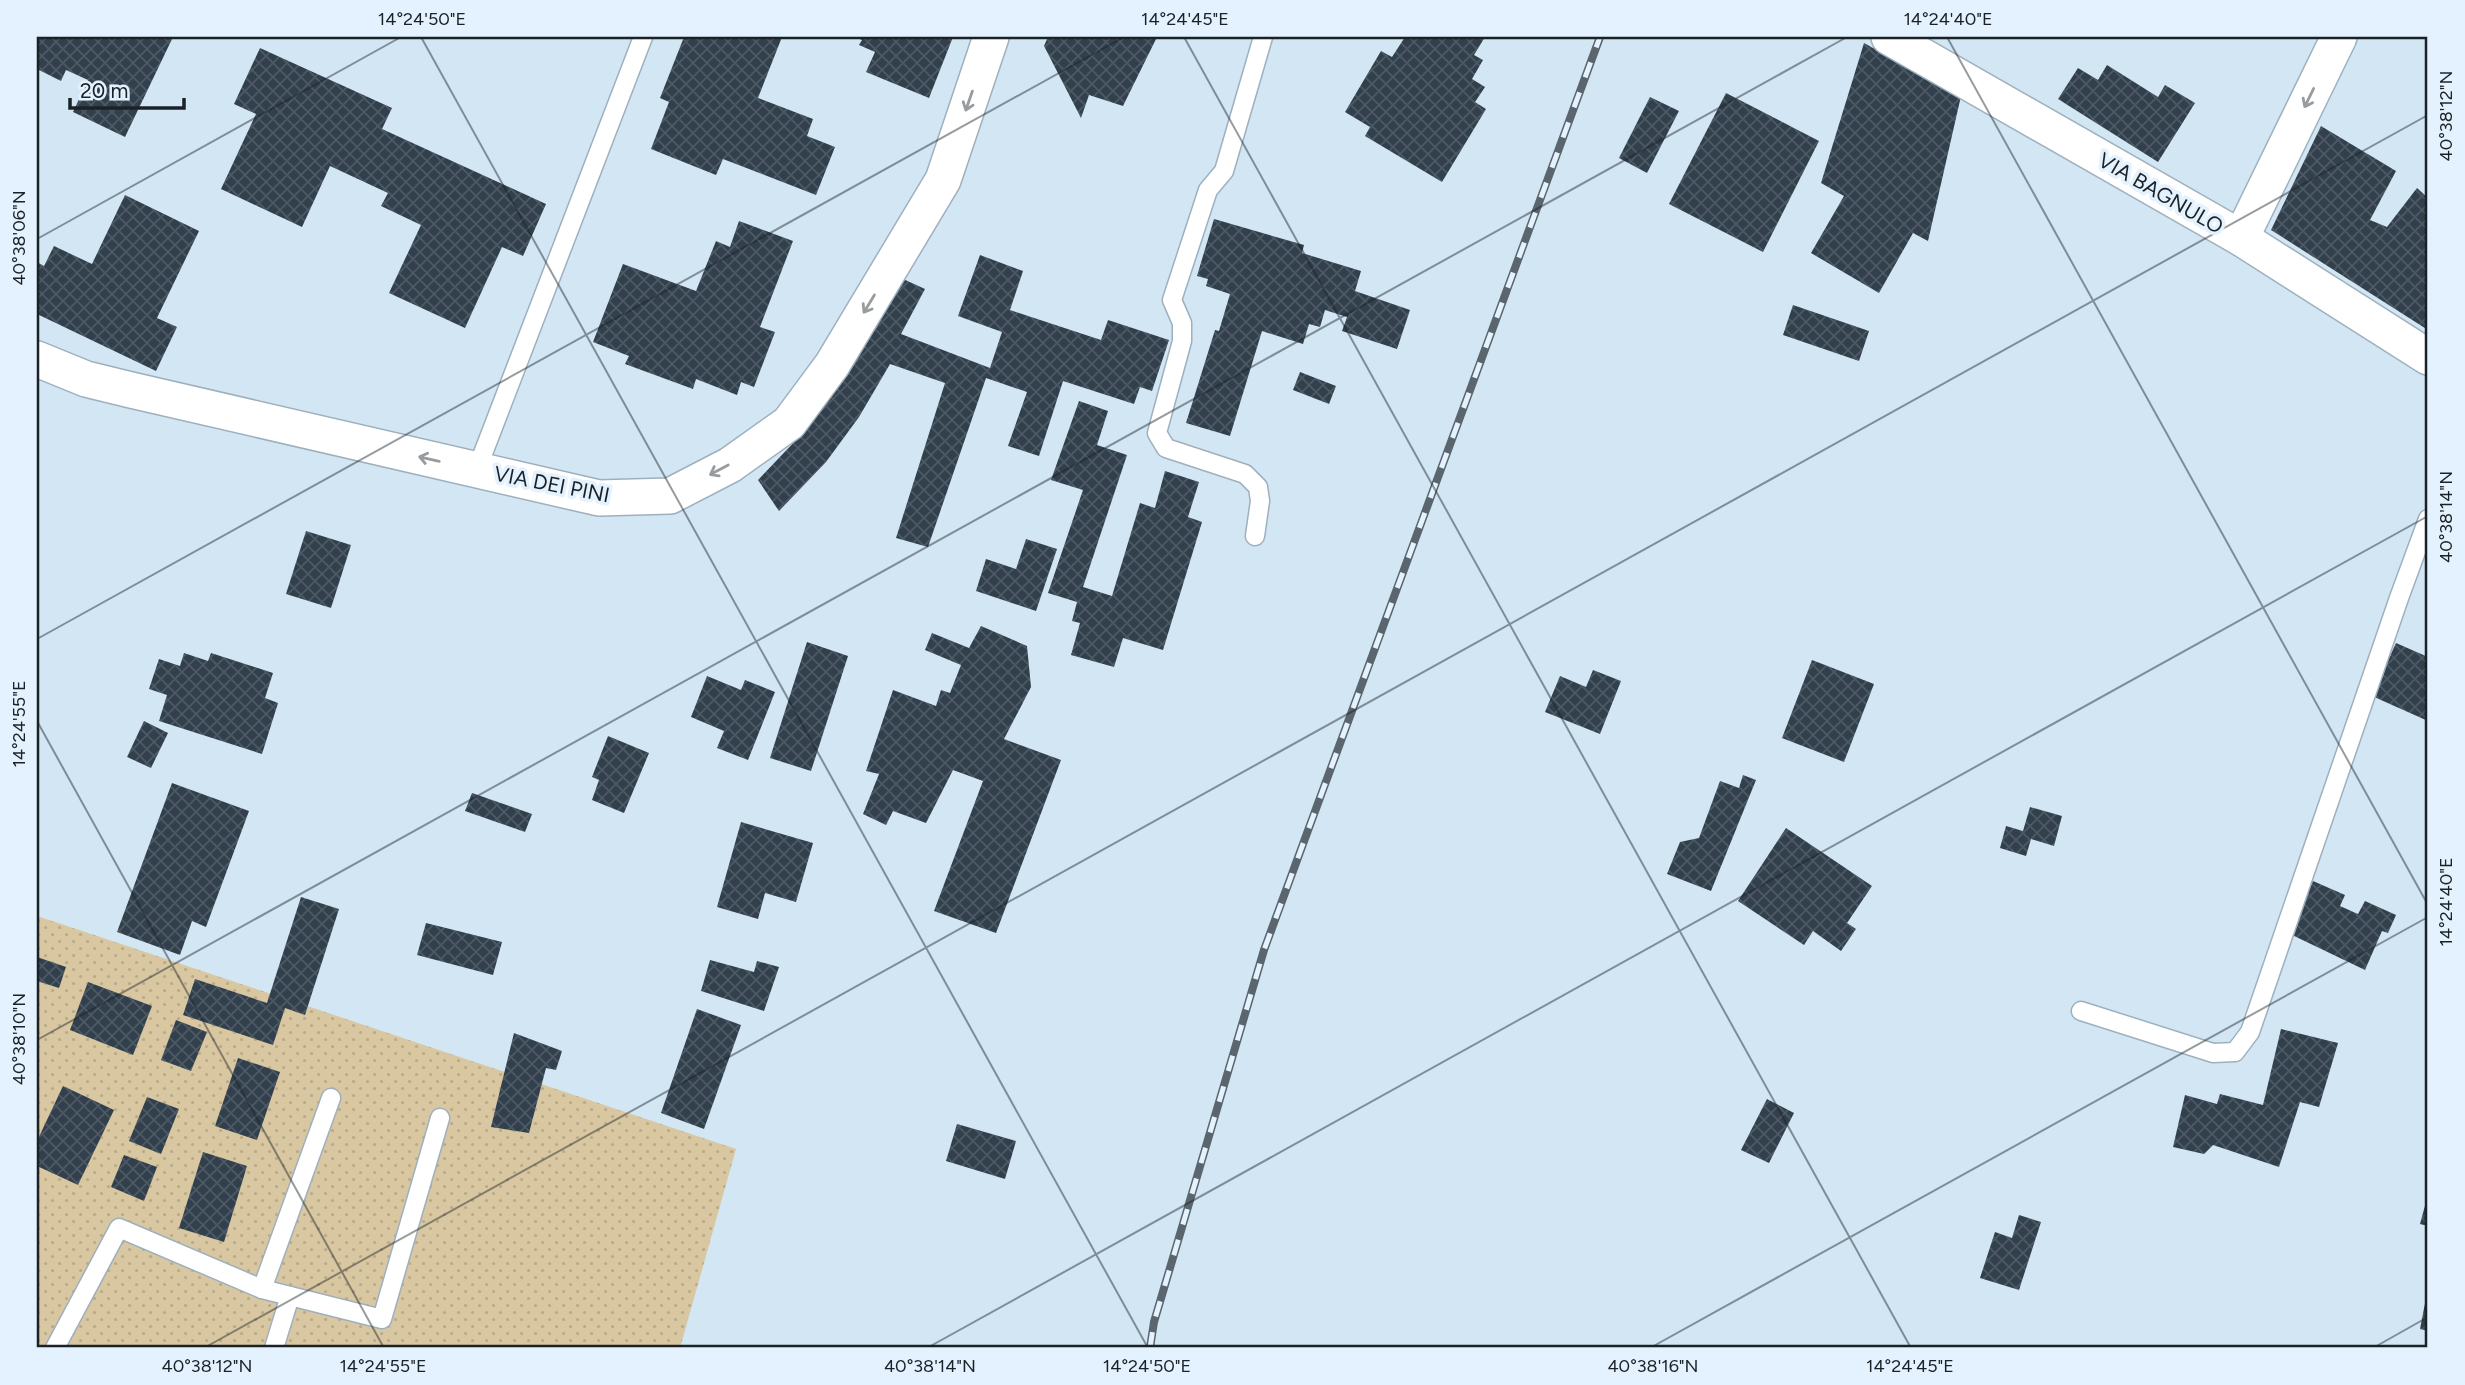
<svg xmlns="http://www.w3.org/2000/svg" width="2465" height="1385" font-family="Figtree,sans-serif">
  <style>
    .grass { fill: url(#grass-dots) }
    .building { fill: url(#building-cross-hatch) }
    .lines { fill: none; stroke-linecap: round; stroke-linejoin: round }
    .lane-casing { stroke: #9eb0be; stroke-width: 21 }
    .street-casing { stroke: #9eb0be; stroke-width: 38 }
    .lane { stroke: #fff; stroke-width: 18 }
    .street { stroke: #fff; stroke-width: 35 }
    .rail-casing { stroke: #5a656d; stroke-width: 8 }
    .rail { stroke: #e3f2fe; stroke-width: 5; stroke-dasharray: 16; stroke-linecap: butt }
    .oneway { stroke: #989c9e }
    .ticks { fill: none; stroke: #1b2227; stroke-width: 2; stroke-opacity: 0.45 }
    .labels { text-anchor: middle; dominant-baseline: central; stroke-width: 7; stroke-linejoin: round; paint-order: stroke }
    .street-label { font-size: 21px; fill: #1b2227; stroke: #e3f2fe }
    .neatline { fill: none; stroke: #1b2227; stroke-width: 2.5 }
    .ticks-label { font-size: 18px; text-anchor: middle; fill: #1b2227 }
  </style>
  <defs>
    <pattern id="grass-dots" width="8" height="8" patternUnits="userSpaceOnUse" patternTransform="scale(1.75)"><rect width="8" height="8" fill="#d8c7a0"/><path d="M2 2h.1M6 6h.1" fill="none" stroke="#b9ab8a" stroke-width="1.8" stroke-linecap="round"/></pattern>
    <pattern id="building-cross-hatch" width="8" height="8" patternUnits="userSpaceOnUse" patternTransform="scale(1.75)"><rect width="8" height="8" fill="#31404c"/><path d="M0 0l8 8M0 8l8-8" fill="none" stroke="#4d5963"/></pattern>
  </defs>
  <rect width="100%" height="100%" fill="#d2e6f4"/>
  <polygon class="grass" points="37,916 736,1149 680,1348 37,1348"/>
  <g class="building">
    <polygon points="37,37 173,37 125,137 73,112 88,80 66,70 61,81 37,69"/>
    <polygon points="684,37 782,37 758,98 813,119 807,136 835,147 816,195 723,159 716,175 651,149 669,102 660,98"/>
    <polygon points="855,37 953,37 929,98 866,72 875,52 859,45 862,40"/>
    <polygon points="1048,37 1157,37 1123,106 1089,95 1081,118 1044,46"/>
    <polygon points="1405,37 1485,37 1474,55 1483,60 1472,79 1485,87 1475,102 1486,109 1442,182 1365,136 1370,127 1345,112 1381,51 1392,57"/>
    <polygon points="1864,43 1961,96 1928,241 1913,233 1879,293 1811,253 1844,196 1821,183"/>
    <polygon points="260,48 392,108 382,129 546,204 523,256 502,247 465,328 389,293 421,225 381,206 388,193 330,166 302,227 221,189 256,114 234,104"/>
    <polygon points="2107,65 2158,97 2165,85 2195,103 2158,162 2058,99 2078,68 2098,80"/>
    <polygon points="1726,93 1819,141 1763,252 1669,204"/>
    <polygon points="1650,97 1679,111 1647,173 1619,158"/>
    <polygon points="2321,126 2396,171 2370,220 2387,227 2417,188 2428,198 2428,330 2271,230"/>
    <polygon points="125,195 199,231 157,318 177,327 156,371 37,314 37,262 44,266 54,246 92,264"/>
    <polygon points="1214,219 1304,245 1302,253 1361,271 1355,291 1410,310 1397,349 1342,331 1347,317 1325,310 1320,327 1309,324 1303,344 1262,331 1230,436 1186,423 1215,330 1219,331 1230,294 1206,286 1208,279 1197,276"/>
    <polygon points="739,221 793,241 760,327 775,332 754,387 741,382 737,395 696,379 693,389 625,364 629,356 593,342 623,264 696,291 716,241 730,247"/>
    <polygon points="980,255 1023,271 1010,310 1101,340 1108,320 1169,340 1152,391 1140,387 1134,404 1063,381 1039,456 1008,446 1027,392 986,378 928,547 896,538 945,383 890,364 859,417 826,462 779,511 758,480 799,437 901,278 925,289 901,334 990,368 1002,332 958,316"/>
    <polygon points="1793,305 1869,331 1859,361 1783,335"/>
    <polygon points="1300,372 1336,386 1329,404 1293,390"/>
    <polygon points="1079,401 1108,411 1097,445 1127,455 1083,587 1112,596 1140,503 1155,508 1165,471 1199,482 1188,517 1202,522 1163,650 1123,638 1114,667 1071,655 1080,623 1072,621 1077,602 1048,593 1083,490 1051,480"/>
    <polygon points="306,531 351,545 331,608 286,594"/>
    <polygon points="1026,539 1057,549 1036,611 976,591 986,559 1016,569"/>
    <polygon points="981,626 1027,646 1031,687 1004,739 1061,760 996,933 934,911 983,781 953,770 926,823 893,811 886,825 863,814 879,774 866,771 893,690 936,706 941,690 950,693 961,665 925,650 932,633 969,648"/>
    <polygon points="807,642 848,656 811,771 770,758"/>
    <polygon points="2396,643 2428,657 2428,721 2372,696"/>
    <polygon points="184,653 208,661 211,653 273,673 265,698 278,703 262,754 159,721 167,695 149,689 159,659 180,666"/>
    <polygon points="1812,660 1874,684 1844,762 1782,738"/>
    <polygon points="1593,670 1621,681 1600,734 1545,712 1560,676 1586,687"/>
    <polygon points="707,676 741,690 745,680 775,692 748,760 717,748 724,731 691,717"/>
    <polygon points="144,721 168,733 151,768 127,757"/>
    <polygon points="608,736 649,753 624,813 592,800 599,780 592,777"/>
    <polygon points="1743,775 1756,780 1711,891 1667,874 1680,842 1699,838 1720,781 1739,788"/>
    <polygon points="172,783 249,811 206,927 192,921 180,955 117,932"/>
    <polygon points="472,793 532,814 525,832 465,811"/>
    <polygon points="2030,807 2062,816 2054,846 2031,839 2026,856 2000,848 2006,826 2023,831"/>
    <polygon points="741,822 813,843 796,902 765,893 758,919 717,907"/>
    <polygon points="1786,828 1872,886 1847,923 1856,929 1841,951 1813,931 1804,945 1738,901"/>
    <polygon points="2313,881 2345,895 2340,906 2358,914 2365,901 2396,915 2388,933 2382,931 2365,970 2290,934"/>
    <polygon points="301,897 339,909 305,1015 285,1008 273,1045 183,1015 195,979 267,1003"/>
    <polygon points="426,923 502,942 493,975 417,955"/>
    <polygon points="37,957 66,967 59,988 37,981"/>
    <polygon points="710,960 754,972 757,961 779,967 764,1011 701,991"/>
    <polygon points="88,982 152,1006 133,1055 70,1030"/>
    <polygon points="697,1009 741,1025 704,1129 661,1113"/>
    <polygon points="176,1020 207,1032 191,1071 161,1060"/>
    <polygon points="2281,1029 2338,1043 2319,1107 2300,1102 2279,1167 2213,1145 2204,1154 2173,1147 2185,1095 2217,1104 2220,1094 2263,1105"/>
    <polygon points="514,1033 562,1051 556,1070 546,1068 529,1133 491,1127"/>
    <polygon points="238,1058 280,1072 257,1140 215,1126"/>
    <polygon points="63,1086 114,1110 78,1185 37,1166 37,1141"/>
    <polygon points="147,1097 179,1109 161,1154 129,1141"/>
    <polygon points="1767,1099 1794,1113 1769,1163 1741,1150"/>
    <polygon points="957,1124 1016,1141 1005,1179 946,1161"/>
    <polygon points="203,1152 247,1166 224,1242 179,1228"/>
    <polygon points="124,1155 157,1167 144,1201 111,1187"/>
    <polygon points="2426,1202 2428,1203 2428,1226 2420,1224"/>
    <polygon points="2019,1215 2041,1222 2019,1290 1980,1278 1995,1232 2012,1238"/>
    <polygon points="2427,1293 2428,1293 2428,1331 2420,1329"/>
  </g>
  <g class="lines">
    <defs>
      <g id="lane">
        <polyline points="477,469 643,37"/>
        <polyline points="1255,536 1260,501 1258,487 1245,474 1166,448 1157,433 1182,341 1182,323 1172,300 1208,190 1224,171 1263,37"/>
        <polyline points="2081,1011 2213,1053 2235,1052 2250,1032 2399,598 2428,519"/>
        <polyline points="262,1289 331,1098"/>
        <polyline points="55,1348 119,1228 262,1289 382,1319 440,1118"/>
        <polyline points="274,1348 290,1296"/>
      </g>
      <g id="street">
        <polyline points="1889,37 2241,238 2428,357"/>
        <polyline points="2241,238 2339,37"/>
        <polyline points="37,359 86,379 131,390 599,498 670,496 730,465 789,423 832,365 943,180 991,37"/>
      </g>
    </defs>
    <use href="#lane" class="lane-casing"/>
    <use href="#street" class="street-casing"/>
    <use href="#lane" class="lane"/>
    <use href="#street" class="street"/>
    <defs>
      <polyline id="rail" points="1150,1348 1154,1322 1264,950 1600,37"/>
    </defs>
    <use href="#rail" class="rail-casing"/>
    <use href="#rail" class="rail"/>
  </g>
  <defs><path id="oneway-shaft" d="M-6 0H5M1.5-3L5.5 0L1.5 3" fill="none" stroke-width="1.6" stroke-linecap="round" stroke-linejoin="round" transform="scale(1.75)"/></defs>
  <g class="oneway">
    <use href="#oneway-shaft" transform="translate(2309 98) rotate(116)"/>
    <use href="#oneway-shaft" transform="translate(969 101) rotate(109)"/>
    <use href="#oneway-shaft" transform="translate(869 304) rotate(121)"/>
    <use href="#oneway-shaft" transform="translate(429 459) rotate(-167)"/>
    <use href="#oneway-shaft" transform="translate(719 470) rotate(152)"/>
  </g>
  <path class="ticks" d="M 421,37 L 1148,1348M 1184,37 L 1911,1348M 1947,37 L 2428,905M 37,239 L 401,37M 37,639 L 1124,37M 37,721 L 384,1348M 37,1040 L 1847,37M 204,1348 L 2428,115M 927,1348 L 2428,516M 1650,1348 L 2428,917M 2373,1348 L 2428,1317"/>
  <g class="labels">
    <g class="street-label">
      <text transform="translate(2161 193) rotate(30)">VIA BAGNULO</text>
      <text transform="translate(552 484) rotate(11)">VIA DEI PINI</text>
    </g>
  </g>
  <rect width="2465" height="1385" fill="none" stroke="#e3f2fe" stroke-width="77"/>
  <path d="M70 98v10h114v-10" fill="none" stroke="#1b2227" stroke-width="3.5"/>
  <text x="80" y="98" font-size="21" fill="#1b2227" stroke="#e3f2fe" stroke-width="5" paint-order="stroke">20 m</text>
  <rect x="38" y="38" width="2388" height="1308" class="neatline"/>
  <g class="ticks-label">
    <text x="422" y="25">14°24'50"E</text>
    <text x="1185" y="25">14°24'45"E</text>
    <text x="1948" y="25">14°24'40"E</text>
    <text transform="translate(2446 116) rotate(-90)" y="6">40°38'12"N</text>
    <text transform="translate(19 238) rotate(-90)" y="6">40°38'06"N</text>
    <text transform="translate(2446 517) rotate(-90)" y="6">40°38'14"N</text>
    <text transform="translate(19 724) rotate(-90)" y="6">14°24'55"E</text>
    <text transform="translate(2446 902) rotate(-90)" y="6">14°24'40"E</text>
    <text transform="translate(19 1039) rotate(-90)" y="6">40°38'10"N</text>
    <text x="207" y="1372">40°38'12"N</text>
    <text x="383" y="1372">14°24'55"E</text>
    <text x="930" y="1372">40°38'14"N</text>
    <text x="1147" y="1372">14°24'50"E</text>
    <text x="1653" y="1372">40°38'16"N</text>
    <text x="1910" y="1372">14°24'45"E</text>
  </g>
</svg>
